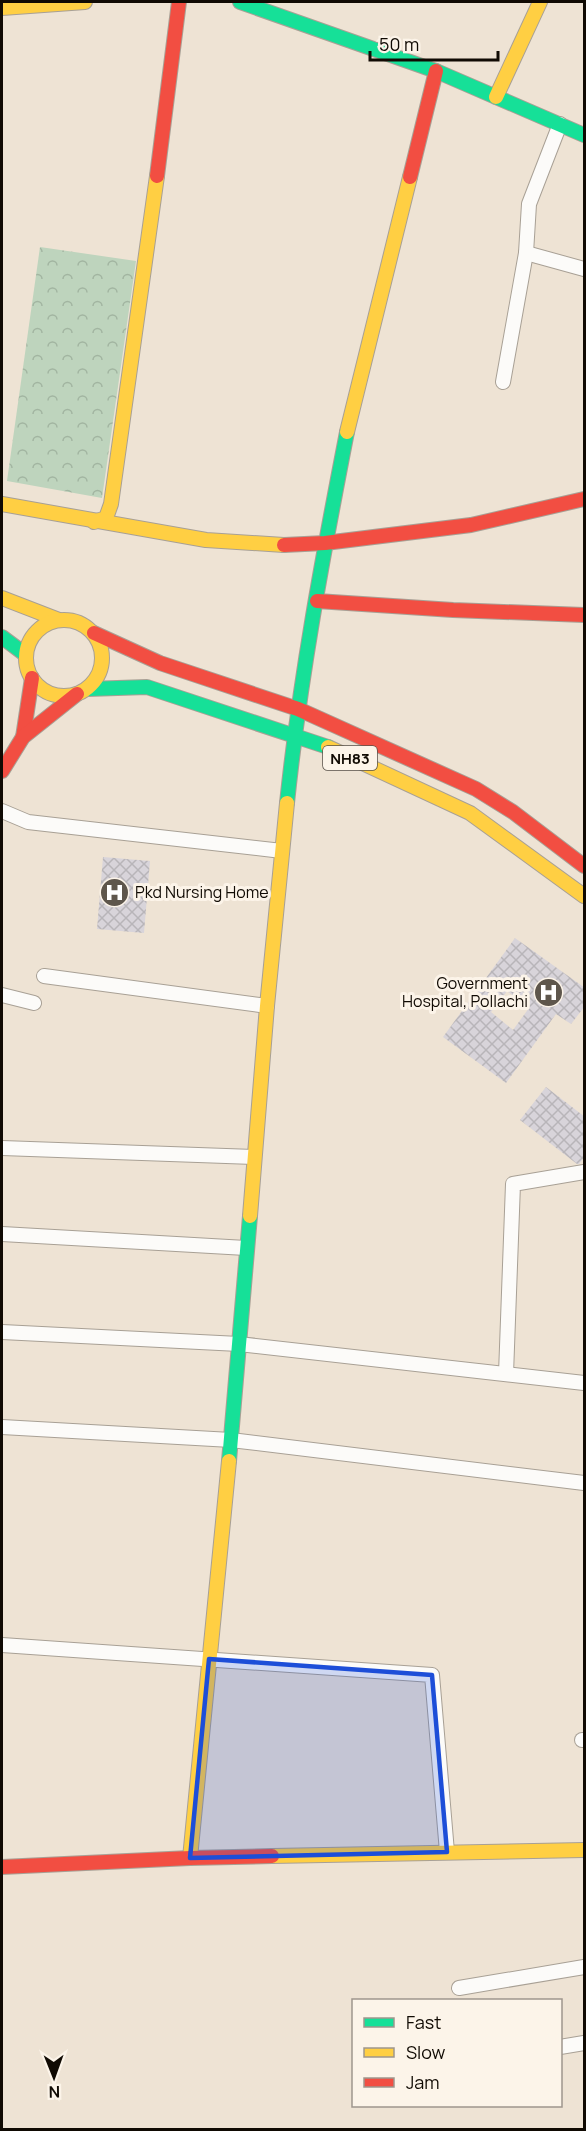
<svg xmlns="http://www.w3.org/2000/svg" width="586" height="2131" font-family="Manrope,sans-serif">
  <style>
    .park { fill: url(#park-crowns) }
    .building { fill: url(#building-cross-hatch); fill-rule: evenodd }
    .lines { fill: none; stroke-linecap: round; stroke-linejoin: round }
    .street-casing { stroke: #a8a095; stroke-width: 16 }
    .fast-casing { stroke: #a8a095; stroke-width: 16 }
    .slow-casing { stroke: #a8a095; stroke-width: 16 }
    .jam-casing { stroke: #a8a095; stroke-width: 16 }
    .street { stroke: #fcfbf9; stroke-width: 14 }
    .fast { stroke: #16e098; stroke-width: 14 }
    .slow { stroke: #ffcf43; stroke-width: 14 }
    .jam { stroke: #f24e42; stroke-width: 14 }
    .marked { fill: #1d4ed8; fill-opacity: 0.2; stroke: #1d4ed8; stroke-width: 4.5; stroke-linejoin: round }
    .labels { text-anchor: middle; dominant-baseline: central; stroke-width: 6; stroke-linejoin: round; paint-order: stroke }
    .shield { fill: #fcf4e9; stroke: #575048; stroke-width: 1.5 }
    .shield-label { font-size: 15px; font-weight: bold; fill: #100a03 }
    .poi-label { font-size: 16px; fill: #100a03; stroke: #fcf4e9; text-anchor: start }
  </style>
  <defs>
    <pattern id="park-crowns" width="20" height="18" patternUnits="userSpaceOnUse" patternTransform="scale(1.5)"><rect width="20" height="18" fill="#bed4bd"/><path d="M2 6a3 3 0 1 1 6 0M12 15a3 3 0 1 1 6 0" fill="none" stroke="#a2b5a1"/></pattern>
    <pattern id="building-cross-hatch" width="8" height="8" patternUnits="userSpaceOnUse" patternTransform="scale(1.5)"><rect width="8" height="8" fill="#d8d4da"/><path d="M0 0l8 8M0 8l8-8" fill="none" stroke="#b8b5b9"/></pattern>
  </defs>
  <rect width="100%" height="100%" fill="#eee3d4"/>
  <polygon class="park" points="40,247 136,261 102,498 7,481"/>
  <g class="building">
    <polygon points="103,857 150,861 144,933 97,929"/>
    <path d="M 515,938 L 585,988 L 585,1006 L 571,1024 L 556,1014 L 506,1083 L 443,1037 ZM 507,991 L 529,1008 L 513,1030 L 491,1012 Z"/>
    <polygon points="546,1087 585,1117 585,1156 579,1164 577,1164 520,1120"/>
  </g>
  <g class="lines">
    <defs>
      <g id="street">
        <polyline points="526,253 584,269"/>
        <polyline points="503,382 526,253 529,204 560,124"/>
        <polyline points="2,811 28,822 282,851"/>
        <polyline points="44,976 267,1006"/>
        <polyline points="2,995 34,1003"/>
        <polyline points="2,1148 254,1157"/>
        <polyline points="2,1234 246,1248"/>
        <polyline points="2,1332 239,1344 584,1383"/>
        <polyline points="506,1374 513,1184 584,1172"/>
        <polyline points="2,1427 231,1440 584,1483"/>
        <polyline points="2,1645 432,1675 447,1852"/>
        <polyline points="582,1740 584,1740"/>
        <polyline points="459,1988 584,1967"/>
        <polyline points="560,2047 584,2043"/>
      </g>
      <g id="fast">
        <polyline points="240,2 436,71 584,135"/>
        <polyline points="2,637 26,655"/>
        <polyline points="88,689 147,687 328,747"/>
        <path d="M 287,803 C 300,678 323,555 347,432"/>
        <polyline points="229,1461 250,1216"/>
      </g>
      <g id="slow">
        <polyline points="2,8 85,2"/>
        <polyline points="496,97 540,2"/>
        <polyline points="347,432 410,177"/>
        <polyline points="2,504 206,540 284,545"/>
        <polyline points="94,522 106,518 111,504 157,176"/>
        <polyline points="2,598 59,620"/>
        <circle cx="64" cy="658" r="38"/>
        <polyline points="328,747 470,813 584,896"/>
        <polyline points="250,1216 267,1006 287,803"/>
        <polyline points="272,1856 584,1850"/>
        <polyline points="190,1858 229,1461"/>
      </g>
      <g id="jam">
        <polyline points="157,176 179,2"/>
        <polyline points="410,177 436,71"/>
        <polyline points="284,545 325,543 471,525 584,499"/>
        <polyline points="317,601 453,610 584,615"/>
        <polyline points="94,633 160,663 298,709 476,789 513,812 584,866"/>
        <polyline points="23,737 32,678"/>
        <polyline points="2,771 23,737 77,694"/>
        <polyline points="2,1867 190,1858 272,1856"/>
      </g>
    </defs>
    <use href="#street" class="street-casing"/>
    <use href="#fast" class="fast-casing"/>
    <use href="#slow" class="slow-casing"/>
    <use href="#jam" class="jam-casing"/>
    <use href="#street" class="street"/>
    <use href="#fast" class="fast"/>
    <use href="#slow" class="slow"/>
    <use href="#jam" class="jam"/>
  </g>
  <path class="marked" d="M 209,1659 L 432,1675 L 447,1852 L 190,1858 Z"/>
  <defs>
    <symbol id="hospital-disc" viewBox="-11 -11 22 22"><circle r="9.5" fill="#5e564c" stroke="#fcf4e9"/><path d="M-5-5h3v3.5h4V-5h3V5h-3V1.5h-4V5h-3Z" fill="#fff"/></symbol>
  </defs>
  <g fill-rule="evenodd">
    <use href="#hospital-disc" x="98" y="876" width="33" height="33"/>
    <use href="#hospital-disc" x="532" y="976" width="33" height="33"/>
  </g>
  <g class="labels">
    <rect class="shield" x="323" y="746" width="54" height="24" rx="4.5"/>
    <g class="shield-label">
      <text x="350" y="758">NH83</text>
    </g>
    <g class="poi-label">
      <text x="135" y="892">Pkd Nursing Home</text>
      <text x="528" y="983" text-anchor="end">Government<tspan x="528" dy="18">Hospital, Pollachi</tspan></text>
    </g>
  </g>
  <rect width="586" height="2131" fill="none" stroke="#100a03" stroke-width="6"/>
  <rect x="352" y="1999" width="210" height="108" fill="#fcf4e9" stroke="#9e968d" stroke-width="1.5"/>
  <rect x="364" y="2018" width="30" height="9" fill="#16e098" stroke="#9e968d" stroke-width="1.5"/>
  <text x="406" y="2029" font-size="18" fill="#100a03">Fast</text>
  <rect x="364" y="2048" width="30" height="9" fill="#ffcf43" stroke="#9e968d" stroke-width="1.5"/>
  <text x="406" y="2059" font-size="18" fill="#100a03">Slow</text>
  <rect x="364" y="2078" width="30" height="9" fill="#f24e42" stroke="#9e968d" stroke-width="1.5"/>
  <text x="406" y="2089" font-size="18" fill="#100a03">Jam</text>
  <g transform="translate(54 2077) rotate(179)" stroke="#fcf4e9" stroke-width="4.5" paint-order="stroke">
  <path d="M0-4.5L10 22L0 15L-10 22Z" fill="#100a03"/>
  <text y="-9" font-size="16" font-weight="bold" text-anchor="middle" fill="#100a03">N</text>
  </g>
  <path d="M370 51v9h128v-9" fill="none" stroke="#100a03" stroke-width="3"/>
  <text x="379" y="51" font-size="18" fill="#100a03" stroke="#fcf4e9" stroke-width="4.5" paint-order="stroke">50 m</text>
</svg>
